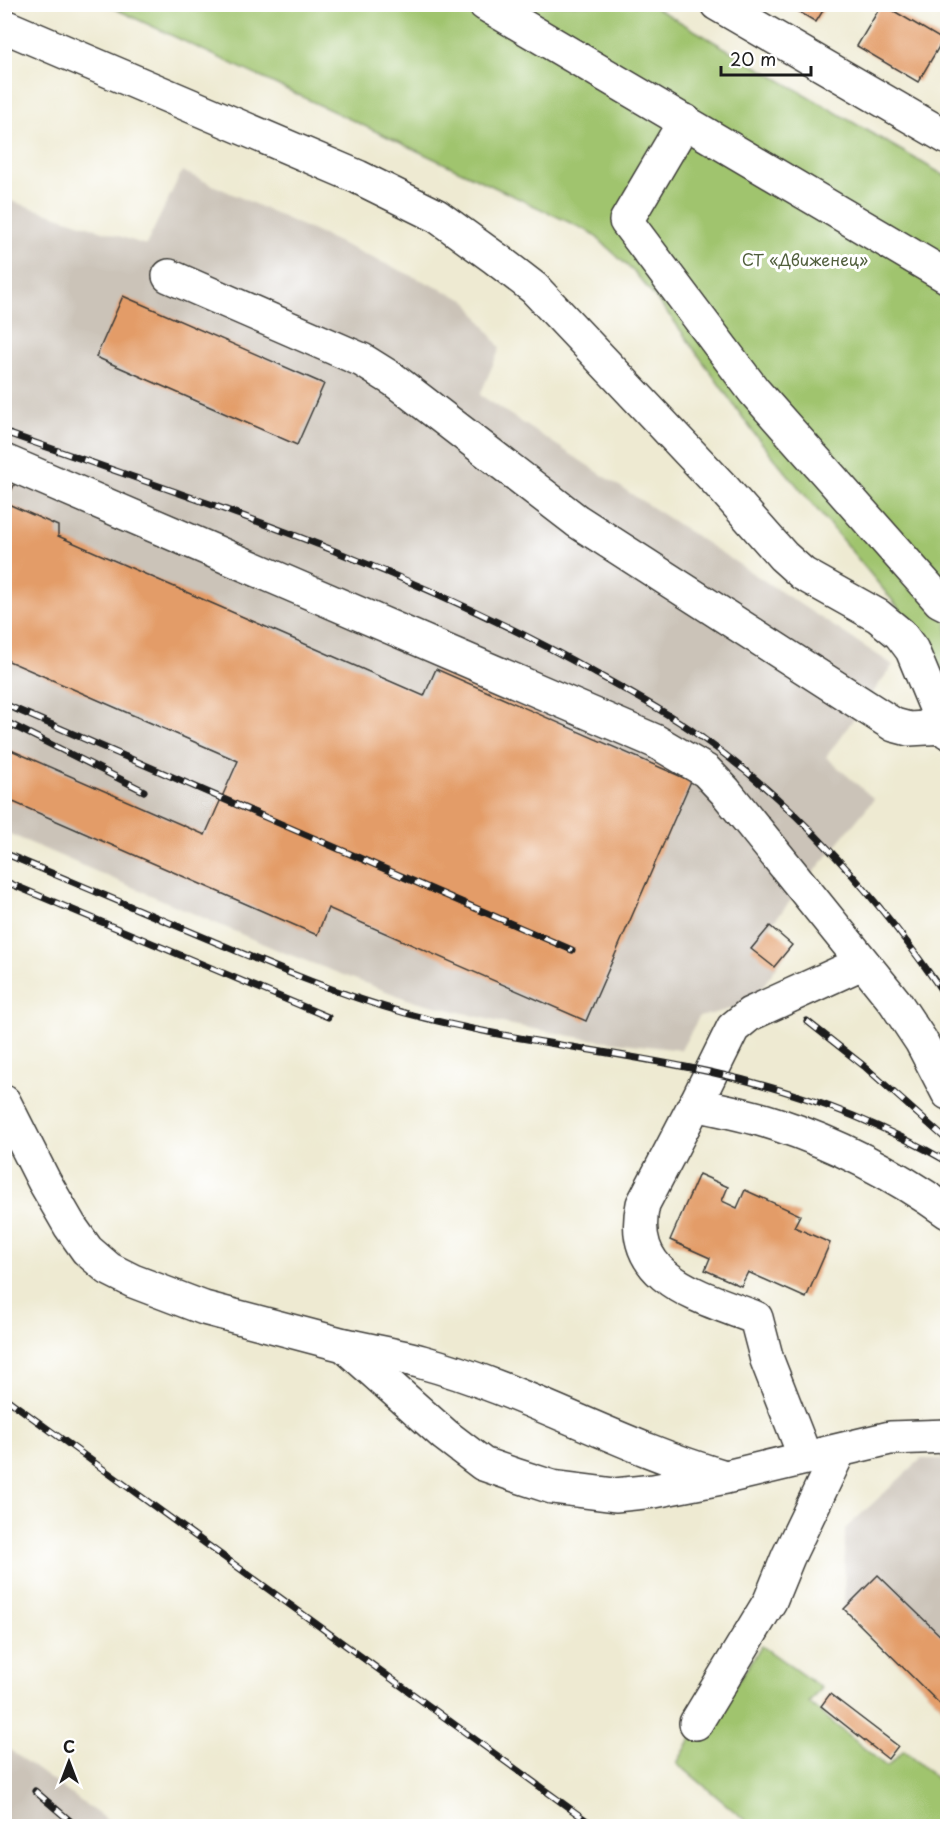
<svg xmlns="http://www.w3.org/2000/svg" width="952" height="1831" font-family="'Playpen Sans',sans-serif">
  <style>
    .industrial { fill: #cbc3b8 }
    .green { fill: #a0c46e; stroke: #5e7045; stroke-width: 1.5 }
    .building { fill: #e39c67 }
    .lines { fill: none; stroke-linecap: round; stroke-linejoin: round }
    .minor-casing { stroke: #3c3b37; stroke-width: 36 }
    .minor { stroke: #fff; stroke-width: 33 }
    .rail-casing { stroke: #1c1c1c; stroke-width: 7 }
    .rail { stroke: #fff; stroke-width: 4.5; stroke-dasharray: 14; stroke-linecap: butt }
    .labels { text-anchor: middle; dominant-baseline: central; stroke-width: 6; stroke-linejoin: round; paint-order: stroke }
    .park-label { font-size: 16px; fill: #515f3d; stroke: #fff }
  </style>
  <rect width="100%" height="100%" fill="#fff"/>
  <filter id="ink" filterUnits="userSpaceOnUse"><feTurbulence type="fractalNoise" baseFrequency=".0167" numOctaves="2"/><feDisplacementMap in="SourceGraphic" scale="12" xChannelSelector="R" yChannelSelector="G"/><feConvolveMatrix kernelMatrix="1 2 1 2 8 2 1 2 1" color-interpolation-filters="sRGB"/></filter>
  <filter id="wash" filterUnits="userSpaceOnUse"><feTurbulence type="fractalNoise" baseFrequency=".008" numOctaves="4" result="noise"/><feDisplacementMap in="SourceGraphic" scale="24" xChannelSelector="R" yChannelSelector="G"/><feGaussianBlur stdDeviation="1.35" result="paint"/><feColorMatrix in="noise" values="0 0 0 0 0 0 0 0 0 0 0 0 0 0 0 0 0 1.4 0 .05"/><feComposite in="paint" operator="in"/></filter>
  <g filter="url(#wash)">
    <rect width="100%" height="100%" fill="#eeead2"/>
    <g class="industrial">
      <polygon points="182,171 467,301 500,348 480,395 893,665 826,757 874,799 770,926 792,945 750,1004 699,1017 681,1050 582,1038 507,1024 407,999 280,951 5,832 5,199 146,245"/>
      <polygon points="921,1459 947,1459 947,1712 844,1609 845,1529"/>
      <polygon points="5,1746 14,1753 115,1826 5,1826"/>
    </g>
    <g class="green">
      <polygon points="107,5 651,5 947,177 947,681 926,642 912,624 756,436 674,321 636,274 592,233"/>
      <polygon points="762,1646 821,1688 809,1703 887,1767 904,1750 947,1788 947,1826 752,1826 677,1763 695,1733 710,1722"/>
    </g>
    <g id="blocks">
      <g class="building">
        <polygon points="786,4 827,4 816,22"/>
        <polygon points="882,4 943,40 918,82 857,46"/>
        <polygon points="123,296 324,384 297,445 96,357"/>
        <polygon points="4,465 20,472 6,503 58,526 58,536 424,696 436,669 691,781 586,1021 328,908 317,935 4,798 4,747 205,835 238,761 4,659"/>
        <polygon points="770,926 792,945 774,967 751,949"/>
        <polygon points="699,1174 728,1187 722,1201 737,1208 745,1190 800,1215 794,1227 830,1243 806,1298 748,1272 741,1286 705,1270 710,1258 670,1240"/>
        <polygon points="878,1575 948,1643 948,1712 844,1609"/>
        <polygon points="830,1694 898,1746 888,1759 821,1706"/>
      </g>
    </g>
  </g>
  <g filter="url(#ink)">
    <use href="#blocks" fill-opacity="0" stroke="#3c3b37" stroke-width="1.5"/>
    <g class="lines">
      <defs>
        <g id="minor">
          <polyline points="485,4 948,277"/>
          <polyline points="717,4 948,138"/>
          <polyline points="4,26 358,177 437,216 495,258 534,288 723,488 783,556 803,574 878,616 900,634 912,650 944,727"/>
          <polyline points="685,121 626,221 754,391 940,601 948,605"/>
          <polyline points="169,276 362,360 394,380 577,521 894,725 909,729 944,727 948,732"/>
          <polyline points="4,461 655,741 706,771 725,791 895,1002 921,1041 948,1093"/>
          <polyline points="4,1102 44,1181 70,1226 87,1250 109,1269 133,1281 204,1308 344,1345 445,1435 483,1464 515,1475 552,1487 615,1495 654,1491 726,1477 890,1438 948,1436"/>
          <polyline points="695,1105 733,1028 750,1014 862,963"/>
          <path d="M 346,1345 C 371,1351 397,1355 422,1362 C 525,1390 619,1446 722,1476"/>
          <path d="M 805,1457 L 767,1360 L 756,1318 C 700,1296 626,1280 643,1204 L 695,1104 C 722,1110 750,1115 776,1124 C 837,1144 896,1175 948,1212"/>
          <polyline points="696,1723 770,1601 788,1557 839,1451"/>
        </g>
      </defs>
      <use href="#minor" class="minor-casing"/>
      <use href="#minor" class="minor"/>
      <defs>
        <g id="rail">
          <path d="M 4,432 C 206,503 408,567 595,673 C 631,693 668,713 701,737 C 797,804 883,903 948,1000"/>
          <polyline points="4,704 572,950"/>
          <polyline points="4,721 144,791"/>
          <path d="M 4,853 C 72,882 140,910 208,939 C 272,966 337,994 405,1013 C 505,1040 608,1050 710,1072 C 793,1090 873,1119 948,1162"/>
          <polyline points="4,881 328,1017"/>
          <polyline points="807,1021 864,1066 948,1141"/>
          <polyline points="4,1397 594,1826"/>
          <polyline points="35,1791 76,1826"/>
        </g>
      </defs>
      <use href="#rail" class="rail-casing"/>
      <use href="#rail" class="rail"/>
    </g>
  </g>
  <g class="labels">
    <g class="park-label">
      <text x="805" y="259">СТ «Движенец»</text>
    </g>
  </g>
  <rect width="952" height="1831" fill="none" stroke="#fff" stroke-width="24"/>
  <g transform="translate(69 1762)" stroke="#ffffff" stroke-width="4.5" paint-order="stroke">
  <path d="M0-4.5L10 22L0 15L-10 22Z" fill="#1c1c1c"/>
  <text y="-9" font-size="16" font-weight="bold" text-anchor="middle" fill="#1c1c1c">С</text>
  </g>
  <path d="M721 66v9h90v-9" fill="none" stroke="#1c1c1c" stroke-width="3"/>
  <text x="730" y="66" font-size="18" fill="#1c1c1c" stroke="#ffffff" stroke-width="4.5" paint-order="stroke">20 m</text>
</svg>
